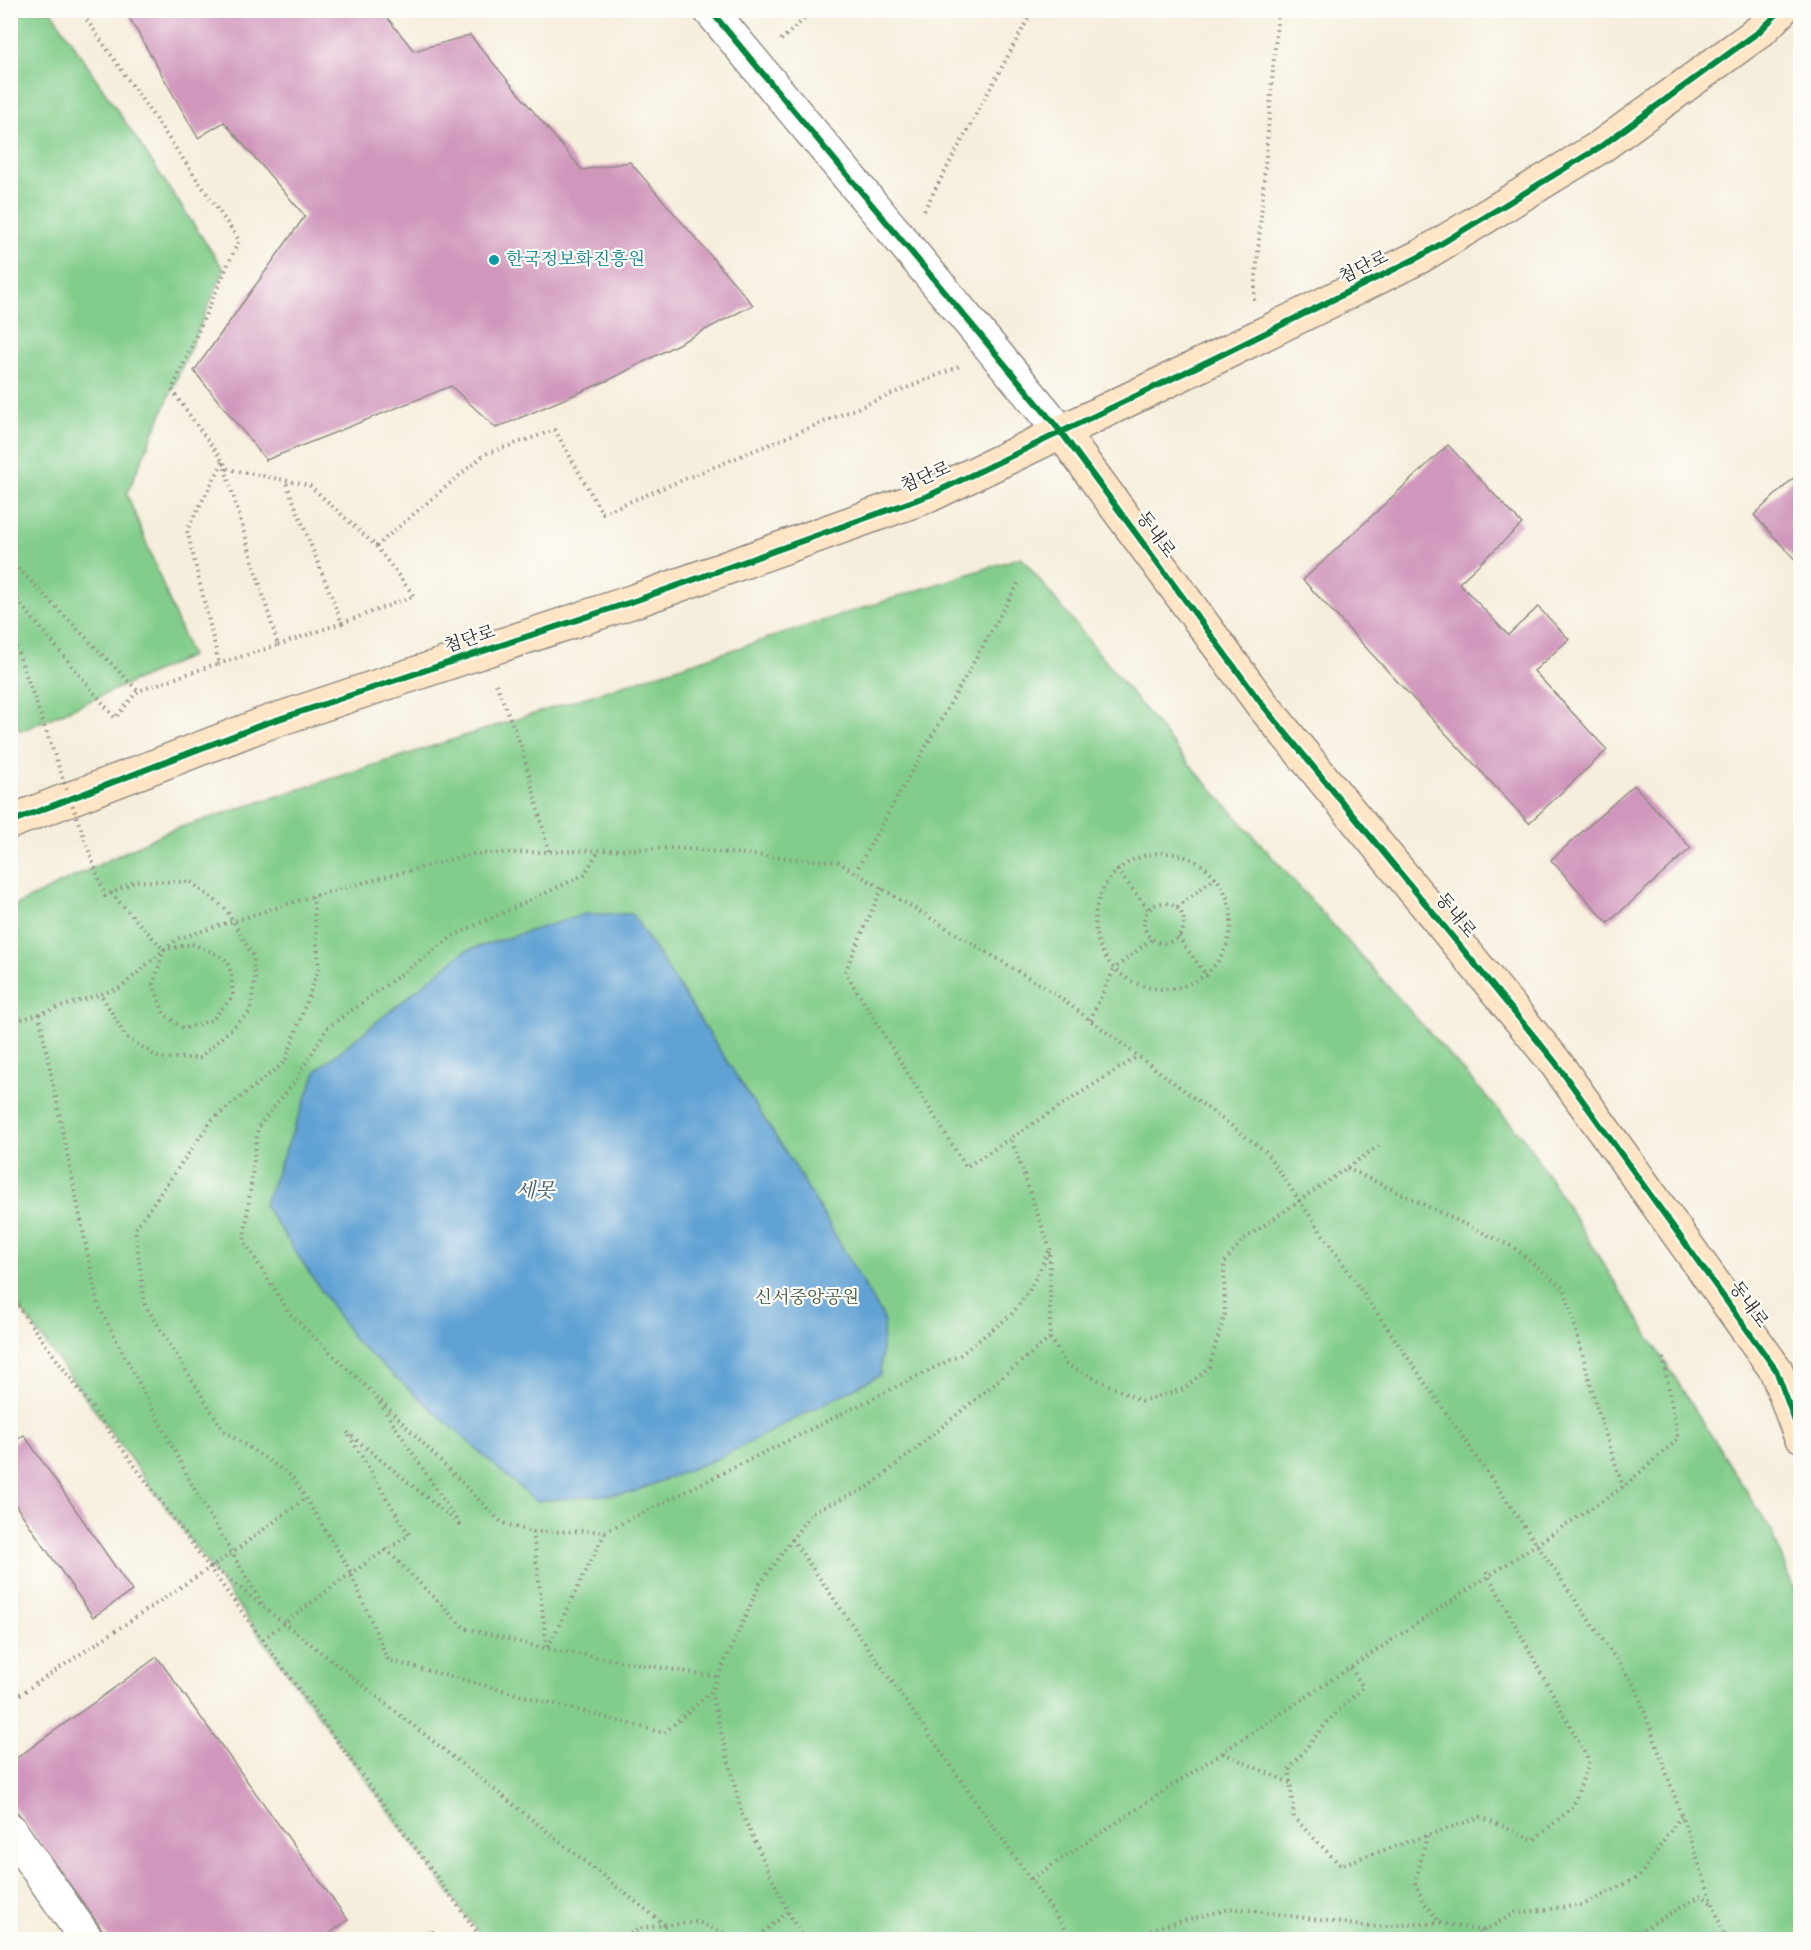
<svg xmlns="http://www.w3.org/2000/svg" width="1811" height="1950" font-family="Vollkorn,'Noto Serif KR',serif">
  <style>
    .green { fill: #82cd8b; stroke: #567c5b; stroke-width: 1.5 }
    .water { fill: #61a2d4; stroke: #466680; stroke-width: 1.5 }
    .building { fill: #d096bc }
    .lines { fill: none; stroke-linecap: round; stroke-linejoin: round }
    .street-casing { stroke: #908c84; stroke-width: 36 }
    .secondary-casing { stroke: #908c84; stroke-width: 36 }
    .path { stroke: #908c84; stroke-width: 4; stroke-dasharray: 1.5 4.5; stroke-linecap: butt }
    .street { stroke: #fff; stroke-width: 33 }
    .secondary { stroke: #fde5c5; stroke-width: 33 }
    .path-bridge { stroke: #908c84; stroke-width: 4; stroke-dasharray: 1.5 4.5; stroke-linecap: butt }
    .cycleway-casing { stroke: #fdfcf7; stroke-width: 10 }
    .cycleway { stroke: #00873e; stroke-width: 6 }
    .culture-dot { fill: #0f9aa8; stroke: #fdfcf7; stroke-width: 2 }
    .labels { text-anchor: middle; dominant-baseline: central; stroke-width: 4.5; stroke-linejoin: round; paint-order: stroke }
    .culture-label { font-size: 18px; fill: #0d838f; stroke: #fdfcf7; text-anchor: start }
    .street-label { font-size: 18px; fill: #2b2b2b; stroke: #fdfcf7 }
    .park-label { font-size: 18px; fill: #455c48; stroke: #fdfcf7 }
    .water-label { font-size: 20px; font-style: italic; fill: #415b6f; stroke: #fdfcf7 }
  </style>
  <rect width="100%" height="100%" fill="#fdfcf7"/>
  <filter id="ink" filterUnits="userSpaceOnUse"><feTurbulence type="fractalNoise" baseFrequency=".0167" numOctaves="2"/><feDisplacementMap in="SourceGraphic" scale="12" xChannelSelector="R" yChannelSelector="G"/><feConvolveMatrix kernelMatrix="1 2 1 2 8 2 1 2 1" color-interpolation-filters="sRGB"/></filter>
  <filter id="wash" filterUnits="userSpaceOnUse"><feTurbulence type="fractalNoise" baseFrequency=".008" numOctaves="4" result="noise"/><feDisplacementMap in="SourceGraphic" scale="24" xChannelSelector="R" yChannelSelector="G"/><feGaussianBlur stdDeviation="1.35" result="paint"/><feColorMatrix in="noise" values="0 0 0 0 0 0 0 0 0 0 0 0 0 0 0 0 0 1.4 0 .05"/><feComposite in="paint" operator="in"/></filter>
  <g filter="url(#wash)">
    <rect width="100%" height="100%" fill="#f6eedc"/>
    <g class="green">
      <polygon points="10,11 51,11 224,270 127,494 191,656 21,731 10,718"/>
      <polygon points="1021,557 1184,758 1526,1141 1772,1532 1800,1606 1800,1939 483,1939 11,1296 10,908 166,832"/>
    </g>
    <polygon class="water" points="585,914 632,914 796,1168 884,1319 880,1375 721,1457 631,1493 535,1501 355,1341 264,1205 317,1070 465,951"/>
    <g id="blocks">
      <g class="building">
        <polygon points="125,10 381,10 414,51 470,35 582,170 630,162 753,305 611,379 496,428 451,386 266,460 194,371 305,216 224,122 198,138"/>
        <polygon points="1448,445 1522,524 1459,583 1508,635 1538,607 1569,639 1534,671 1607,750 1529,823 1303,580"/>
        <polygon points="1800,472 1800,565 1754,515"/>
        <polygon points="1634,785 1691,848 1608,923 1551,860"/>
        <polygon points="24,1435 132,1591 93,1617 10,1497 10,1444"/>
        <polygon points="157,1657 348,1920 321,1940 110,1940 10,1802 10,1763"/>
        <polygon points="433,1931 439,1940 420,1940"/>
      </g>
    </g>
  </g>
  <g filter="url(#ink)">
    <use href="#blocks" fill-opacity="0" stroke="#908c84" stroke-width="1.5"/>
    <g class="lines">
      <defs>
        <g id="street">
          <polyline points="710,10 1061,432"/>
          <polyline points="10,1830 87,1940"/>
        </g>
        <g id="secondary">
          <polyline points="1061,432 1261,703 1555,1062 1776,1370 1800,1435"/>
          <polyline points="10,822 264,724 637,600 930,495 1219,356 1421,256 1600,147 1760,31 1781,10"/>
        </g>
      </defs>
      <use href="#street" class="street-casing"/>
      <use href="#secondary" class="secondary-casing"/>
      <g class="path">
        <polyline points="80,10 239,240 172,390 228,469 309,485 376,546 414,596 342,623 285,480"/>
        <polyline points="781,40 814,10"/>
        <polyline points="924,210 1033,10"/>
        <polyline points="1254,300 1278,10"/>
        <polyline points="376,546 485,454 555,430 602,513 960,366"/>
        <polyline points="10,560 138,691"/>
        <polyline points="10,591 115,718 138,691 219,663 187,530 223,462"/>
        <polyline points="278,645 342,623"/>
        <polyline points="218,664 278,645 224,465"/>
        <polyline points="496,684 522,748 549,852"/>
        <circle cx="1163" cy="921" r="68"/>
        <polyline points="1117,870 1149,910"/>
        <polyline points="855,872 1020,580"/>
        <polyline points="882,888 845,972 966,1167 1011,1138"/>
        <polyline points="111,893 164,950"/>
        <polyline points="313,896 319,967 285,1062 212,1120 135,1229 145,1305 224,1431 292,1476 348,1567 388,1660 664,1733 711,1692 760,1584 812,1512 869,1487 1050,1338 1050,1249 1011,1138 1138,1056"/>
        <circle cx="1164" cy="923" r="20"/>
        <polyline points="1177,907 1216,877"/>
        <polyline points="1178,937 1209,979"/>
        <path d="M 192,944 C 231,961 229,952 233,996 L 212,1020 L 184,1029 L 164,1014 L 153,984 L 164,950 Z"/>
        <polyline points="39,1014 98,1305 197,1494 264,1607"/>
        <polyline points="1090,1020 1114,969 1153,938"/>
        <polyline points="10,1023 120,988 177,939 313,896 472,854 672,848 838,862 1054,993 1265,1151 1636,1688 1726,1940"/>
        <polyline points="1347,1168 1513,1247 1565,1290 1597,1408 1623,1487"/>
        <polyline points="10,1296 483,1940"/>
        <polyline points="1050,1338 1066,1364 1141,1401 1184,1389 1209,1367 1225,1314 1224,1263 1243,1240 1380,1145"/>
        <polyline points="381,1401 502,1523 533,1532 606,1531 960,1355 1011,1315 1029,1291 1049,1251"/>
        <polyline points="533,1532 547,1649 606,1531"/>
        <polyline points="792,1539 1068,1933 1084,1940"/>
        <polyline points="386,1549 464,1628 547,1649 718,1677"/>
        <polyline points="212,1566 665,1925"/>
        <polyline points="263,1639 351,1573 409,1535 347,1432 459,1524 374,1394 290,1314 244,1241 258,1127 295,1081 327,1028 455,935 584,875 599,850"/>
        <polyline points="1351,1668 1363,1687 1326,1723 1289,1770 1294,1818 1340,1865 1481,1817 1534,1840 1573,1807 1589,1761 1486,1571"/>
        <polyline points="711,1692 742,1814 788,1912 804,1940"/>
        <polyline points="10,1701 232,1553 306,1498"/>
        <polyline points="1223,1753 1290,1783"/>
        <polyline points="1427,1836 1415,1884 1425,1904 1439,1922"/>
        <polyline points="1031,1879 1623,1487 1678,1439 1663,1357"/>
        <polyline points="1638,1932 1702,1895 1711,1903"/>
        <polyline points="620,1940 640,1928 698,1922 741,1940"/>
        <polyline points="754,1940 788,1912"/>
        <polyline points="1135,1940 1155,1928 1233,1908 1371,1927 1439,1923 1483,1931"/>
        <polyline points="1468,1940 1515,1913 1583,1905 1639,1877 1681,1816"/>
      </g>
      <use href="#street" class="street"/>
      <use href="#secondary" class="secondary"/>
      <polyline class="path-bridge" points="10,630 105,896 136,881 191,882 226,909 253,956 255,978 250,1012 199,1058 159,1058 125,1036 101,994"/>
      <defs>
        <g id="cycleway">
          <polyline points="710,10 1061,432 1261,703 1555,1062 1776,1370 1800,1435"/>
          <polyline points="10,822 264,724 637,600 930,495 1219,356 1421,256 1600,147 1760,31 1781,10"/>
        </g>
      </defs>
      <use href="#cycleway" class="cycleway-casing"/>
      <use href="#cycleway" class="cycleway"/>
    </g>
  </g>
  <circle class="culture-dot" cx="494" cy="260" r="6"/>
  <g class="labels">
    <g class="culture-label">
      <text x="506" y="260">한국정보화진흥원</text>
    </g>
    <g class="street-label">
      <text transform="translate(1364 268) rotate(-26)">첨단로</text>
      <text transform="translate(926 478) rotate(-23)">첨단로</text>
      <text transform="translate(1155 535) rotate(54)">동내로</text>
      <text transform="translate(470 640) rotate(-18)">첨단로</text>
      <text transform="translate(1455 916) rotate(51)">동내로</text>
      <text transform="translate(1748 1305) rotate(54)">동내로</text>
    </g>
    <g class="park-label">
      <text x="807" y="1298">신서중앙공원</text>
    </g>
    <g class="water-label">
      <text x="535" y="1192">세못</text>
    </g>
  </g>
  <rect width="1811" height="1950" fill="none" stroke="#fdfcf7" stroke-width="36"/>
</svg>
